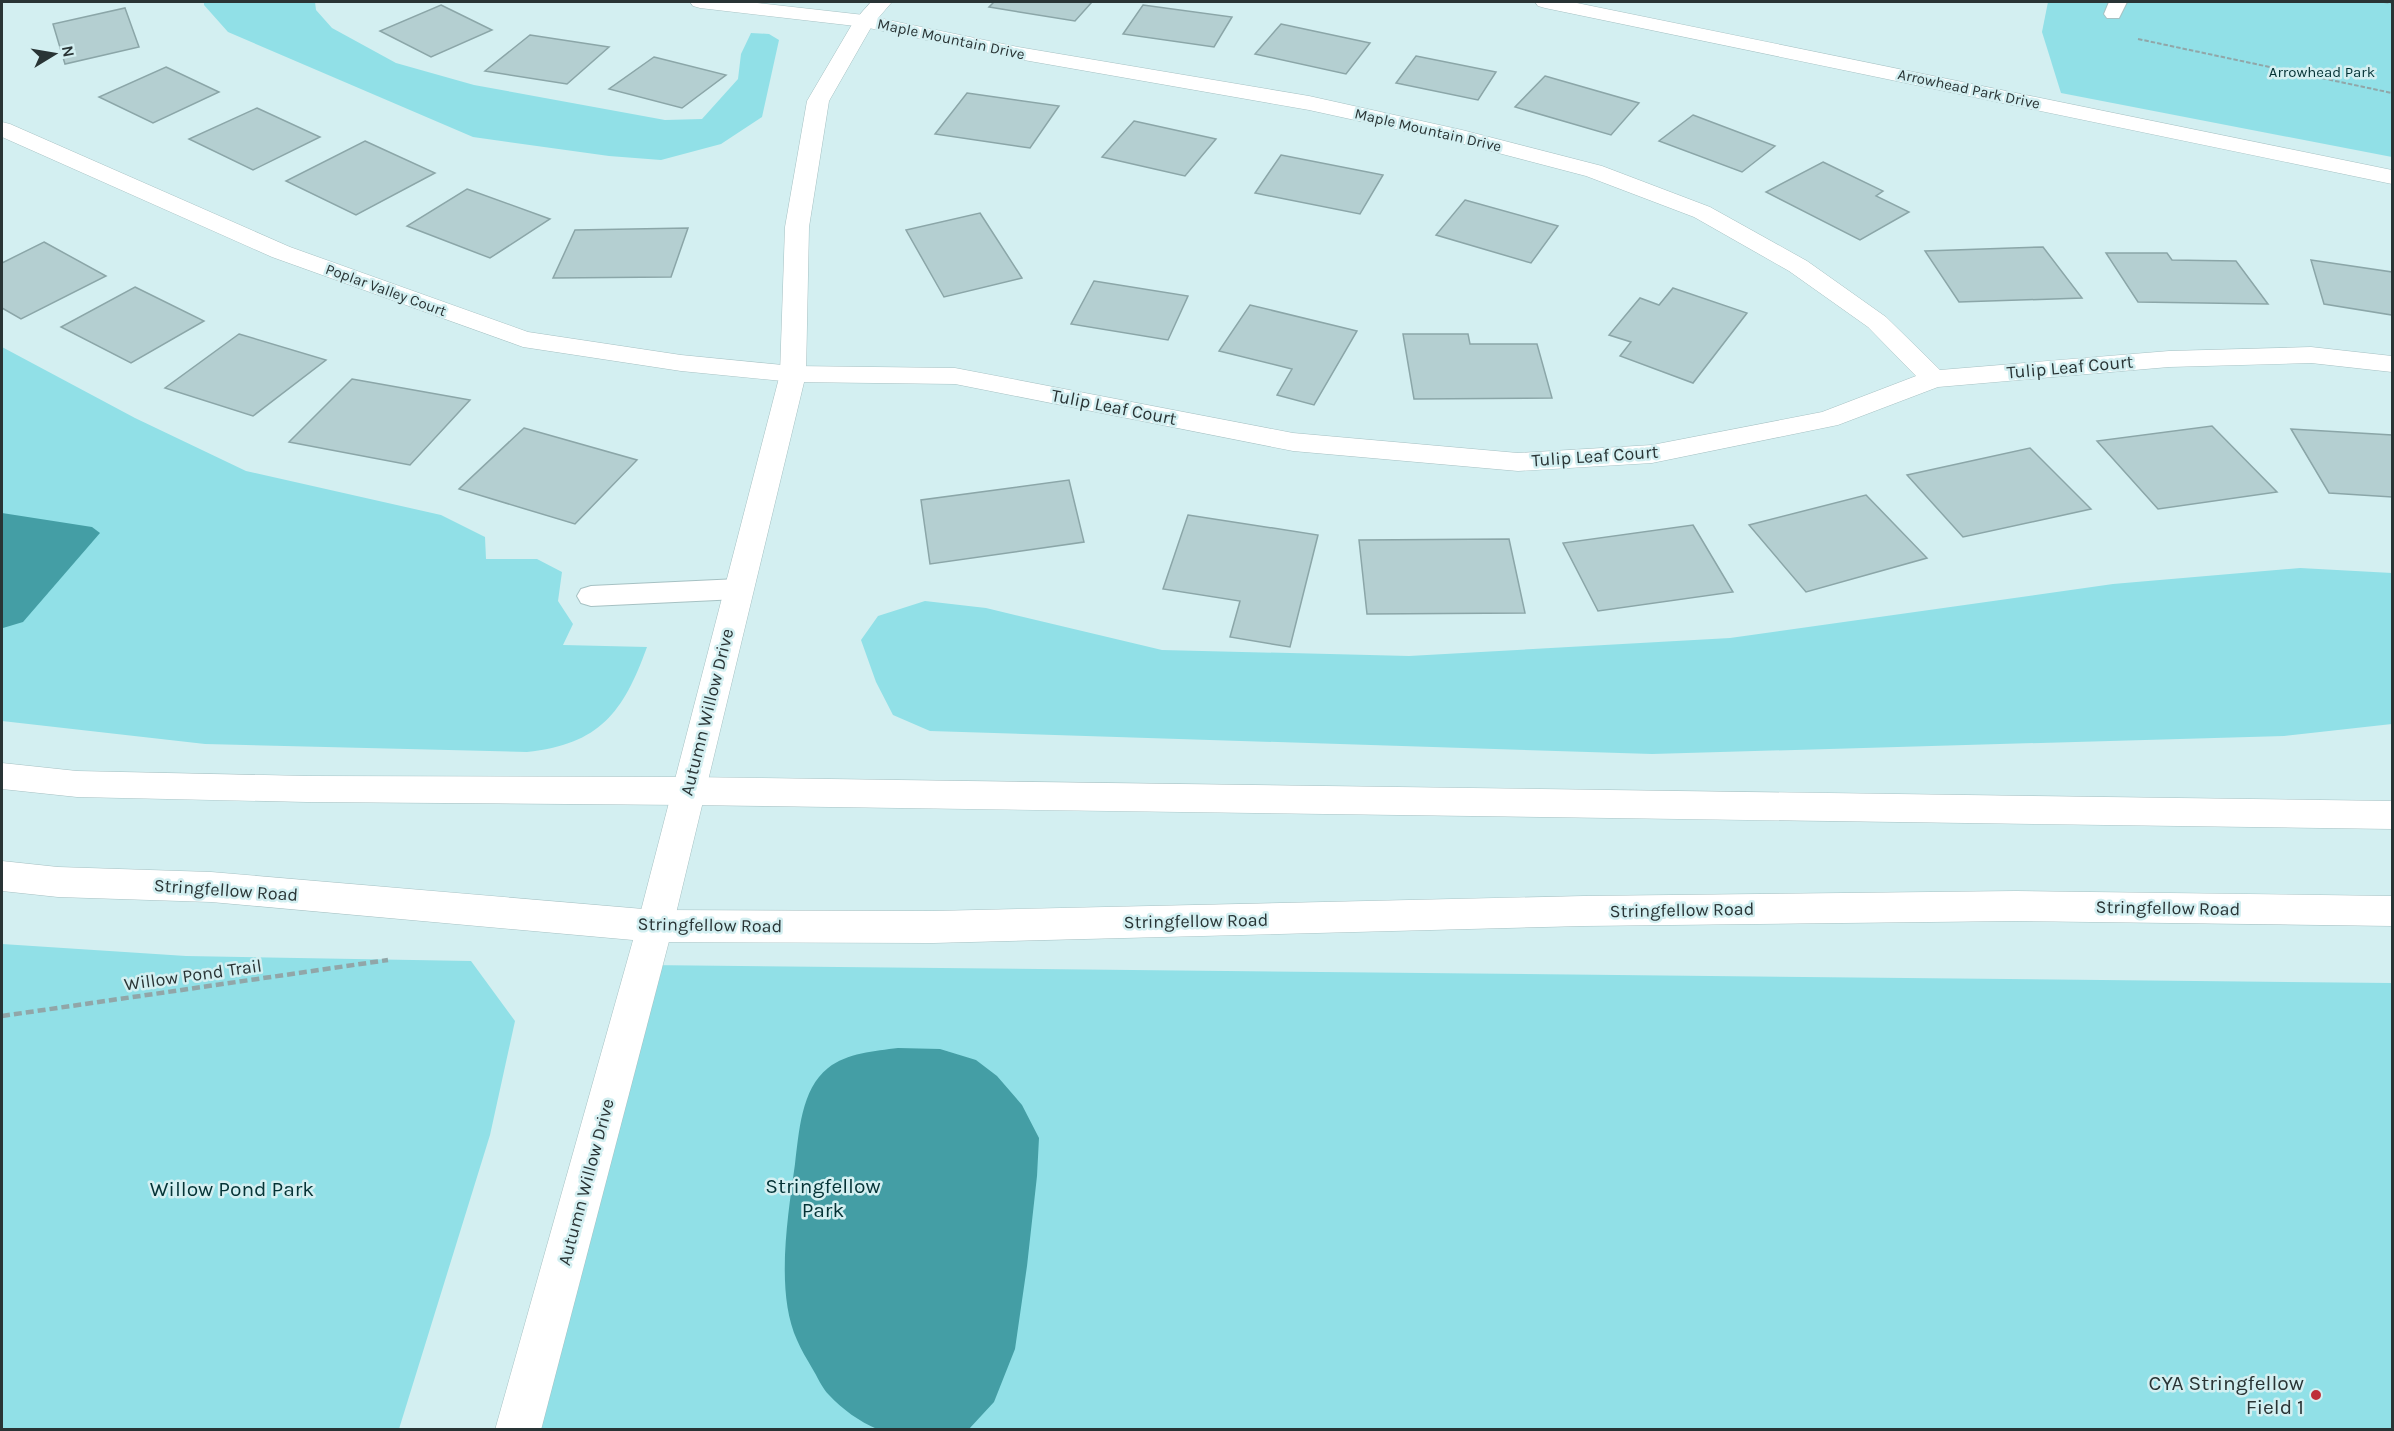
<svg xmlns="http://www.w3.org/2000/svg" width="2394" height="1431" font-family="Karla,sans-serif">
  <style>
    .green { fill: #91e0e7 }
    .water { fill: #449ea5 }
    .building { fill: #b4cfd1; stroke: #8ba6a8; stroke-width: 1.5 }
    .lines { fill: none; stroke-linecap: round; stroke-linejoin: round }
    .service-casing { stroke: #a6c1c3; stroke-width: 2 }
    .minor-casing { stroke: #a6c1c3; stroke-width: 1 }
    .tertiary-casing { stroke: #a6c1c3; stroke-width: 1 }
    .secondary-casing { stroke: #a6c1c3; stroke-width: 1 }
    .path-far1 { stroke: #91a6a8; stroke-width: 2; stroke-dasharray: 4.5 2; stroke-linecap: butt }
    .path { stroke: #91a6a8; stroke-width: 4.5; stroke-dasharray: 8 4; stroke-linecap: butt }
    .service { fill: #fff; fill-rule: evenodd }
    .minor { fill: #fff; fill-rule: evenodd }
    .tertiary { fill: #fff; fill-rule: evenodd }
    .secondary { fill: #fff; fill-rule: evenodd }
    .poi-dot { fill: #be2e38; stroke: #d3eff1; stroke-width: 2 }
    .labels { text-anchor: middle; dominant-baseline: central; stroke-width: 5; stroke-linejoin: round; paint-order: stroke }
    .far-street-label { font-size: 15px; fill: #293435; stroke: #d3eff1 }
    .far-park-label { font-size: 15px; fill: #043235; stroke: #d3eff1 }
    .street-label { font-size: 18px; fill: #293435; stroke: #d3eff1 }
    .near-park-label { font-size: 21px; fill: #043235; stroke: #d3eff1 }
    .near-poi-label { font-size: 21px; fill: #293435; stroke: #d3eff1; text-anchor: end }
  </style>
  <rect width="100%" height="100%" fill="#d3eff1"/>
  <g class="green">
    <polygon points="204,2 315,2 316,10 332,28 396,63 474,85 665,120 702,119 738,79 741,54 751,33 769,34 779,40 762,117 721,144 661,160 609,156 473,137 228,32 204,5"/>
    <polygon points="2048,2 2392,2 2392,157 2061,93 2042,32"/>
    <path d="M 2,347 L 135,418 L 246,471 L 441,515 L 485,537 L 486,559 L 537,559 L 562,572 L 558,601 L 573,624 L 563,645 L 647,647 C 623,713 600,744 527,752 L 205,744 L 2,721 Z"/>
    <polygon points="2300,568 2392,573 2392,724 2284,736 1652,754 930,731 893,715 876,682 861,640 878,616 925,601 986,608 1162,650 1409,656 1730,638 2113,584"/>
    <polygon points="2,944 186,956 471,961 515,1021 490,1135 399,1429 2,1429"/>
    <polygon points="646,965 2392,983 2392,1429 518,1430"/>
  </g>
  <g class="water">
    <polygon points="2,513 92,527 100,533 23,622 3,628"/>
    <path d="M 898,1048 L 940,1049 L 976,1060 L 997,1076 L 1022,1105 L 1039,1138 L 1037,1176 L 1027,1266 L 1015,1349 L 994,1402 L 969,1429 L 877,1429 C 860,1422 842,1409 829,1395 C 822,1388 817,1376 812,1368 C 807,1359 801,1350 797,1340 C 775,1292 788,1215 795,1164 C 799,1133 801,1089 828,1068 C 847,1053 875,1051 898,1048 Z"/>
  </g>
  <g class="building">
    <polygon points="994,2 1092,2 1075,21 989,7"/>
    <polygon points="441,5 492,30 431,57 380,31"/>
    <polygon points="1143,5 1232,17 1214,47 1123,34"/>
    <polygon points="125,8 139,47 65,64 53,24"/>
    <polygon points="1281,24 1370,43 1346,74 1255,54"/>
    <polygon points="530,35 609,47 567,84 485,71"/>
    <polygon points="1416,56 1496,72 1478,100 1396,83"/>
    <polygon points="654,57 726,75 682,108 609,89"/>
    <polygon points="166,67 219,92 153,123 99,97"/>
    <polygon points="1545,76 1639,103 1611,135 1515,107"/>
    <polygon points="967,93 1059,106 1030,148 935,134"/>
    <polygon points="257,108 320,137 253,170 189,139"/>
    <polygon points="1693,115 1775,146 1742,172 1659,141"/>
    <polygon points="1134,121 1216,139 1185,176 1102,157"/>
    <polygon points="365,141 435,173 356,215 286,181"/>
    <polygon points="1281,155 1383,175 1360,214 1255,193"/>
    <polygon points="1823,162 1883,191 1876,196 1909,212 1860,240 1766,192"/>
    <polygon points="467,189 550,219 490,258 407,226"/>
    <polygon points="1465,200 1558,226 1531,263 1436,235"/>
    <polygon points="980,213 1022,278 944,297 906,230"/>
    <polygon points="688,228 671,277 553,278 575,230"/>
    <polygon points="44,242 106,276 21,319 2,308 2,263"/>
    <polygon points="2043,247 2082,298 1959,302 1925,251"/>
    <polygon points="2106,253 2167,253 2172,260 2236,261 2268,304 2138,302"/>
    <polygon points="2311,260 2392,272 2392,315 2324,304"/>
    <polygon points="1094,281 1188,296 1168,340 1071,324"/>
    <polygon points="135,287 204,321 131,363 61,327"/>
    <polygon points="1673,288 1747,313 1693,383 1620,356 1631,342 1609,335 1640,298 1659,305"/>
    <polygon points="1250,305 1357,331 1314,405 1277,395 1292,369 1219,351"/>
    <polygon points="239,334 326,360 253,416 165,388"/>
    <polygon points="1403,334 1468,334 1470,344 1537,344 1552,398 1414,399"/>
    <polygon points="352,379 470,400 410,465 289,442"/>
    <polygon points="2212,426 2277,492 2158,509 2097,441"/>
    <polygon points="524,428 637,460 575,524 459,489"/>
    <polygon points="2291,429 2392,435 2392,497 2329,493"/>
    <polygon points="2030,448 2091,509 1963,537 1907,475"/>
    <polygon points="1069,480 1084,542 930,564 921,500"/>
    <polygon points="1866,495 1927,558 1806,592 1749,525"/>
    <polygon points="1188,515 1318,535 1290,647 1230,637 1240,601 1163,589"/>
    <polygon points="1693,525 1733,592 1598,611 1563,543"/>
    <polygon points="1509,539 1525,613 1367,614 1359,540"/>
  </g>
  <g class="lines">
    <defs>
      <g id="service">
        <polygon points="2109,2 2127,2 2119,18 2107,18 2104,14"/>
        <polygon points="738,579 748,582 752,589 748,596 738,599 591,606 581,603 577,596 581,589 591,586"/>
      </g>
      <g id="minor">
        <polygon points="690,2 748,2 864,15 1018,47 1309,96 1462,130 1602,166 1710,207 1807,261 1886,317 1940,370 2169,351 2311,347 2392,356 2392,372 2311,363 2169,367 1938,387 1838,425 1652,463 1518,471 1293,451 955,384 793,382 681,371 523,347 272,257 2,137 2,122 10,124 290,247 528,332 681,355 793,366 955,368 1293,433 1518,453 1652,445 1822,412 1916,376 1868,327 1789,271 1694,217 1586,176 1460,143 1309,110 1018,59 864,27 700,8 693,6"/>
        <polygon points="1535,2 1572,2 2392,170 2392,184 1545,8 1538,6"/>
        <polygon points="655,910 668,915 673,926 541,1430 495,1430 637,926 642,915"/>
      </g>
      <polygon id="tertiary" points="871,2 892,2 873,24 829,101 809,227 806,374 673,926 668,937 655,942 642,937 637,926 780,374 785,227 807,101 854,21"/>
      <g id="secondary">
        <polygon points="2,763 77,771 307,776 687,777 2392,801 2392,829 687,805 307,802 77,797 2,789"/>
        <polygon points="2,861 58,867 211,872 655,910 933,911 1584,896 2016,891 2392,896 2392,926 2016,921 1584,926 933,943 655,942 211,902 58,897 2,891"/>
      </g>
    </defs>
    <use href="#service" class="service-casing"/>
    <use href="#minor" class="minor-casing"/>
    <use href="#tertiary" class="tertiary-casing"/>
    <use href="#secondary" class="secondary-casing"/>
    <g class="path-far1">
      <polyline points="2384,2 2392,3"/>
      <polyline points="2138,39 2392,93"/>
    </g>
    <polyline class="path" points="2,1016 388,960"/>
    <use href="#service" class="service"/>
    <use href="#minor" class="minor"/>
    <use href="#tertiary" class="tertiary"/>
    <use href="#secondary" class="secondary"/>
  </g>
  <circle class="poi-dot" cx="2316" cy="1395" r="6"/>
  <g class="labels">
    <g class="far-street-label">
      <text transform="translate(951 39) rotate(12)">Maple Mountain Drive</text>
      <text transform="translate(1969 89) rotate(12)">Arrowhead Park Drive</text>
      <text transform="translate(1428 130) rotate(13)">Maple Mountain Drive</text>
      <text transform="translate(386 290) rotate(20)">Poplar Valley Court</text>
    </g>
    <g class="far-park-label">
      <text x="2322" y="72">Arrowhead Park</text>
    </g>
    <g class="street-label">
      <text transform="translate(2070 367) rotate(-5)">Tulip Leaf Court</text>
      <text transform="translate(1114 407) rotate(11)">Tulip Leaf Court</text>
      <text transform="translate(1595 456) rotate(-4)">Tulip Leaf Court</text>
      <text transform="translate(707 712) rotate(-76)">Autumn Willow Drive</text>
      <text transform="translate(226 890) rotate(4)">Stringfellow Road</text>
      <text transform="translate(2168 908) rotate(1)">Stringfellow Road</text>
      <text transform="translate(1682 910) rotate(-1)">Stringfellow Road</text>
      <text transform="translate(1196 921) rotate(-1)">Stringfellow Road</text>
      <text transform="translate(710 925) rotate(1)">Stringfellow Road</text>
      <text transform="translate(193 975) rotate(-8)">Willow Pond Trail</text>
      <text transform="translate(586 1182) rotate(-75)">Autumn Willow Drive</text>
    </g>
    <g class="near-park-label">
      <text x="823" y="1186">Stringfellow<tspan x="823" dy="24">Park</tspan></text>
      <text x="232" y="1189">Willow Pond Park</text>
    </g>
    <g class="near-poi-label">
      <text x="2304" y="1383">CYA Stringfellow<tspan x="2304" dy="24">Field 1</tspan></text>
    </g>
  </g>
  <rect width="2394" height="1431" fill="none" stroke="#293435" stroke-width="6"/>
  <g transform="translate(54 54) rotate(79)" stroke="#d3eff1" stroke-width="4.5" paint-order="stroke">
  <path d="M0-4.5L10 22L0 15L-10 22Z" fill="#293435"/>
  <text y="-9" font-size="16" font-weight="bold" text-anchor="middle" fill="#293435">N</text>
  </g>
</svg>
